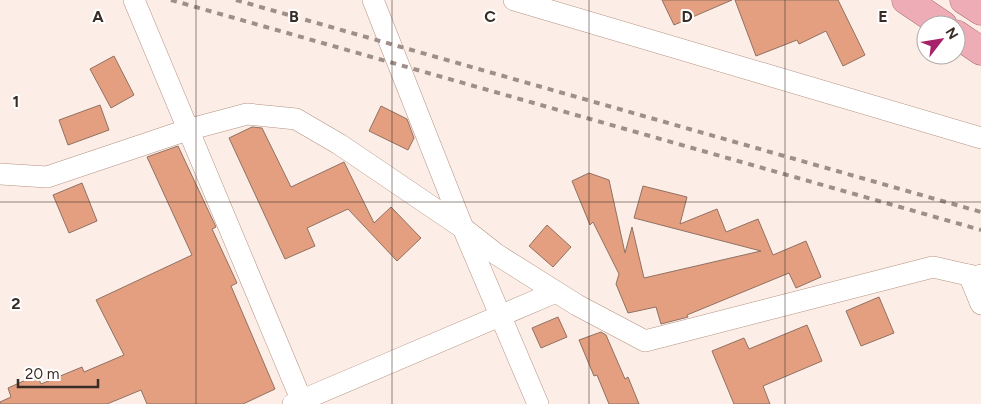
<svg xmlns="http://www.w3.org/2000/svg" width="981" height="404" font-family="Figtree,sans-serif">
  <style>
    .building { fill: #e39f80; stroke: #917162 }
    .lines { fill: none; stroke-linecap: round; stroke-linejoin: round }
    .minor-casing { stroke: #b59383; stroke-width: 22 }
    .trunk-casing { stroke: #ab7278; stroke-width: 29 }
    .minor { stroke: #fff; stroke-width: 21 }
    .trunk { stroke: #eeacb7; stroke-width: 28 }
    .rail { stroke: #9e8f89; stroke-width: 4; stroke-dasharray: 6 6; stroke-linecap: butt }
    .grid { fill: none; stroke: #392b25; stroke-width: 1; stroke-opacity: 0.55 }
    .grid-label { font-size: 16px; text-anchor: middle; font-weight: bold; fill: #392b25; stroke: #fff; stroke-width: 4; stroke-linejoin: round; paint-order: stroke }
  </style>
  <rect width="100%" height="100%" fill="#fcede6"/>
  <g class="building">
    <polygon points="662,0 732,0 674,25"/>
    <polygon points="735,0 838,0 865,55 843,66 826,31 799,44 797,40 756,56"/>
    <polygon points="114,56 134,95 111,108 90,69"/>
    <polygon points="100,105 109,130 68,145 59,120"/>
    <polygon points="381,106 407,119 414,138 408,150 369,131"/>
    <polygon points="252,127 262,128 291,187 344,162 374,223 391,207 421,238 397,261 348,209 307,228 315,246 285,259 229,138"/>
    <polygon points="178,146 216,227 212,229 237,283 231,286 275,389 243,404 147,404 141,390 107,404 0,404 0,402 11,397 8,388 37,375 41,384 82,367 84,372 124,355 96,300 192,255 147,157"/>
    <polygon points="589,173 609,180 625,253 632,227 644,278 761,251 634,218 643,186 687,197 680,224 717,209 726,232 758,219 773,255 806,241 821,277 796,288 789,273 687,315 688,317 661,324 656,307 628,313 616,284 619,274 593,222 590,225 572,181"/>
    <polygon points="82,183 97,221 69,233 53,195"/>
    <polygon points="547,225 571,247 553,267 529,246"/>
    <polygon points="879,297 894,333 861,346 846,311"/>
    <polygon points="558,317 567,337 541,348 532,328"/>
    <polygon points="807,325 822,361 763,386 770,404 734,404 712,351 744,338 749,349"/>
    <polygon points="601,332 606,335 625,379 628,377 639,404 609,404 597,375 594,376 579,340"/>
  </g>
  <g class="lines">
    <defs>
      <g id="minor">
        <polyline points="134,0 303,404"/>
        <polyline points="373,0 463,228 538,404"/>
        <polyline points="514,0 981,138"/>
        <polyline points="0,174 47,177 187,130 247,114 296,119 339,144 463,228 496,254 577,305 645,341 933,267 977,277 981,275"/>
        <polyline points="969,275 981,304"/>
        <polyline points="293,404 556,292"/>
      </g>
      <g id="trunk">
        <polyline points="906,0 943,25"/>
        <polyline points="964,0 981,11"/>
        <polyline points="956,34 981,51"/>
      </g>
    </defs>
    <use href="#minor" class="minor-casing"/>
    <use href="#trunk" class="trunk-casing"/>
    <use href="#minor" class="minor"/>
    <use href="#trunk" class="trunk"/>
    <g class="rail">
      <polyline points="171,0 981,230"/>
      <polyline points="236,0 981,212"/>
    </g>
  </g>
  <path class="grid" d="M 196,0 L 196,404M 392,0 L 392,404M 589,0 L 589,404M 785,0 L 785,404M 0,202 L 981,202"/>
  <g class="grid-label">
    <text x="98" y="22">A</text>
    <text x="294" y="22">B</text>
    <text x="490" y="22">C</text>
    <text x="687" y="22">D</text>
    <text x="883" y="22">E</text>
    <text x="16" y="107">1</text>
    <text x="16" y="309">2</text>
  </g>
  <g transform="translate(941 40) rotate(59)"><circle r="24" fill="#ffffff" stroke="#b0aaa8"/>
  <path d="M0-4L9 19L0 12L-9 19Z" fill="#a7216b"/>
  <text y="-8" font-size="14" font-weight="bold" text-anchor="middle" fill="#392b25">N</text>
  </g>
  <path d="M18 379v8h80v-8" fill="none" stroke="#392b25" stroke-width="2.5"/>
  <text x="25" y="379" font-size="15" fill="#392b25" stroke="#ffffff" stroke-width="4" paint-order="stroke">20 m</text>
</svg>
